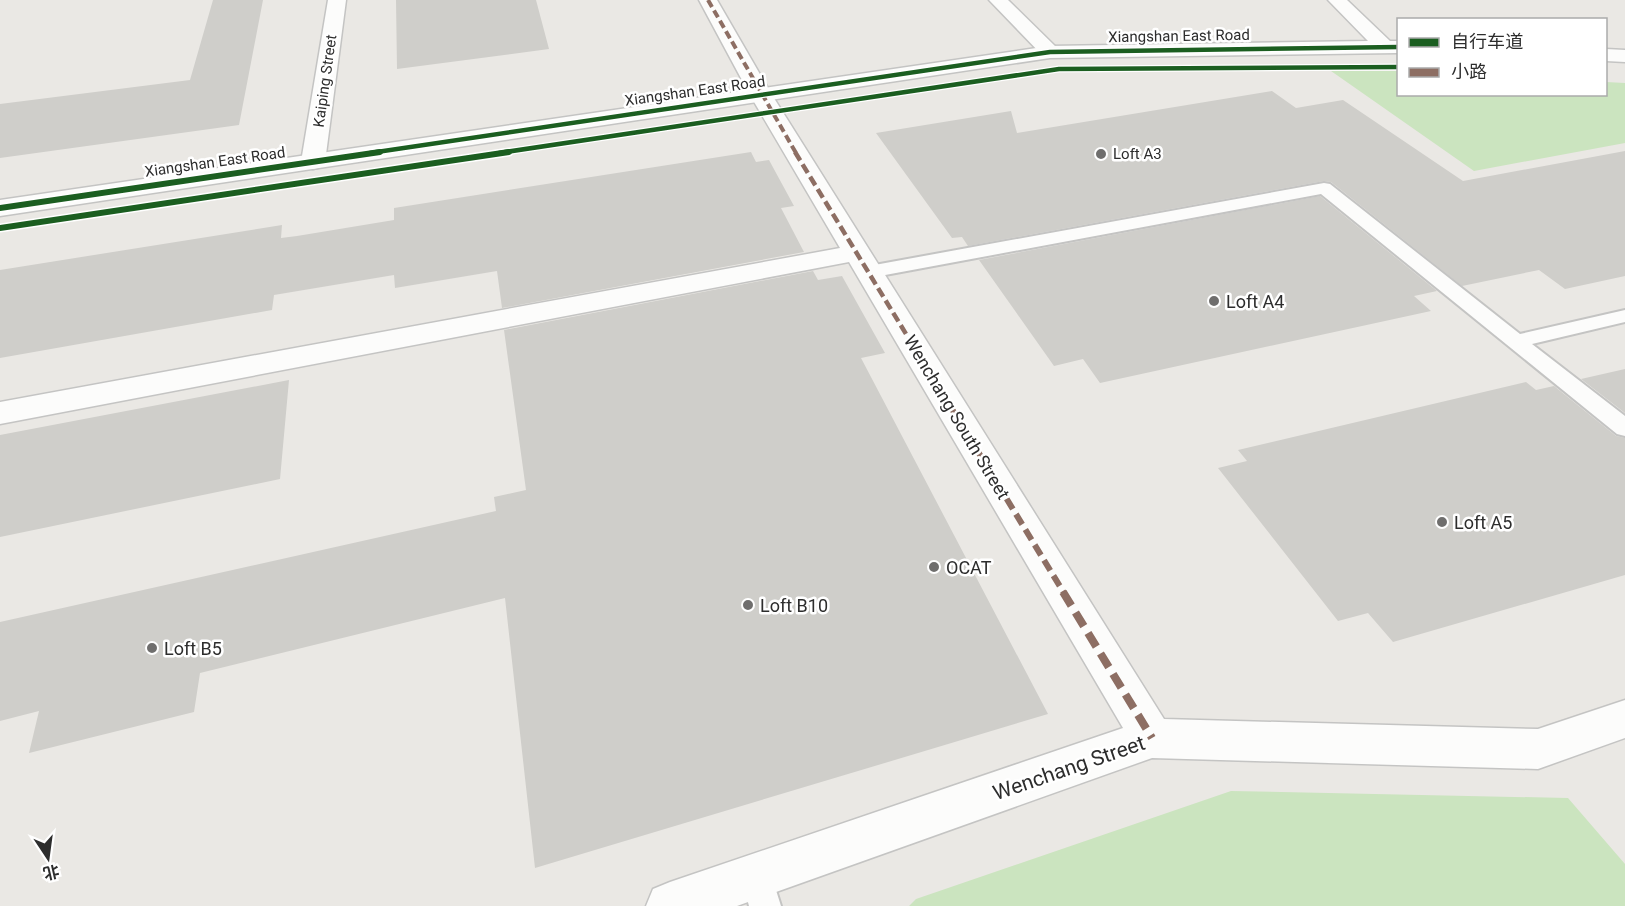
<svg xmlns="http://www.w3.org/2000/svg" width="1625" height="906" viewBox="0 0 1625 906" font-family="Roboto,'Noto Sans SC',sans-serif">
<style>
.green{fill:#cbe4bf}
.building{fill:#cfceca}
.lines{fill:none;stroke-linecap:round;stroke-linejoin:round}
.lane-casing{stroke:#c4c4c3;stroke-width:4}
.street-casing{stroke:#c4c4c3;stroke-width:3}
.secondary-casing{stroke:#c4c4c3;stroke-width:3}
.lane{fill:#fcfcfb;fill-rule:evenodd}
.street{fill:#fcfcfb;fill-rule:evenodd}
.secondary{fill:#fcfcfb;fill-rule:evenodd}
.quiet-far3{stroke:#8d6e63;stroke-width:4;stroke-dasharray:8 4;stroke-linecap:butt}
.quiet-far2{stroke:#8d6e63;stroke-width:4.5;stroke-dasharray:10 4.5;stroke-linecap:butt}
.quiet-far1{stroke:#8d6e63;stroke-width:6;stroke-dasharray:12 6;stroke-linecap:butt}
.quiet{stroke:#8d6e63;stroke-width:8;stroke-dasharray:16 8;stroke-linecap:butt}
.cycleway-far1-casing{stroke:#fff;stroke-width:7}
.cycleway-casing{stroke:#fff;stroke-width:9}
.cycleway-far1{stroke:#1b5e20;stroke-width:4.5}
.cycleway{stroke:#1b5e20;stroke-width:6}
.poi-dot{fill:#6f6e6d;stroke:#fff;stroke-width:2}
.labels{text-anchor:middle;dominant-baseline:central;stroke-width:5;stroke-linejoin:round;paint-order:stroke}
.far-street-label{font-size:15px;fill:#2d2d2d;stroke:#fff}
.far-poi-label{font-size:15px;fill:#2d2d2d;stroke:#fff;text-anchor:start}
.poi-label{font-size:18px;fill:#2d2d2d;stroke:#fff;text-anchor:start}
.street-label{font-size:18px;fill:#2d2d2d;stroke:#fff}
.near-street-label{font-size:21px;fill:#2d2d2d;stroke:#fff}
</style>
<rect width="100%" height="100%" fill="#eae8e4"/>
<path class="green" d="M 1331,71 L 1398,71 L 1398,94 L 1606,94 L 1606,82 L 1625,83 L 1625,143 L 1474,171 Z
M 1231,791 L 1568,798 L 1625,864 L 1625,906 L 909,906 L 916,899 Z"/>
<path class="building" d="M 213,0 L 263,0 L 239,125 L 0,158 L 0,104 L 190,80 Z
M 396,0 L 536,0 L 549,49 L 397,69 Z
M 1272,91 L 1296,108 L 1343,100 L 1463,181 L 1625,151 L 1625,276 L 1565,289 L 1539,270 L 1462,286 L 1331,182 L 1324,181 L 968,246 L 962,237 L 952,238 L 876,133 L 1011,111 L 1017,133 Z
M 751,152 L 756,162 L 769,160 L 794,206 L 781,208 L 804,252 L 502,308 L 497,271 L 395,288 L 394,275 L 274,295 L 272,310 L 0,358 L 0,270 L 282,225 L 281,238 L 297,236 L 394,220 L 394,208 Z
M 1320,196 L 1437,291 L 1414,296 L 1431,311 L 1100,383 L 1083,359 L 1054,366 L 979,260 Z
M 813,271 L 818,280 L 842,276 L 885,353 L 861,358 L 1048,714 L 535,868 L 505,598 L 200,673 L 194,712 L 29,753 L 39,711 L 0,721 L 0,622 L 496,511 L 494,497 L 526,490 L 504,330 Z
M 1625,369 L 1625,413 L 1581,379 Z
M 289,380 L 280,479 L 0,537 L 0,435 Z
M 1526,382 L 1536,390 L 1554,386 L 1616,436 L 1625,438 L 1625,575 L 1393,642 L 1368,613 L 1338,621 L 1218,468 L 1247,461 L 1238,450 Z"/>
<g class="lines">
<defs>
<path id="lane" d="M 1324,183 L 1330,184 L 1520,334 L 1625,310 L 1625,322 L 1532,344 L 1625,416 L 1625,436 L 1617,434 L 1321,194 L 869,278 L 862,276 L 860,272 L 862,268 L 869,266 Z
M 757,860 L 768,865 L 781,906 L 749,906 L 741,876 L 746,865 Z"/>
<path id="street" d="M 328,0 L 346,0 L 325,162 L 321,167 L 313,169 L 305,167 L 301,162 Z
M 699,0 L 717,0 L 772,95 L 1164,719 L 1538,729 L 1625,700 L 1625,738 L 1538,769 L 1152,758 L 737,906 L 646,906 L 653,889 L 670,882 L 1123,728 L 849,262 L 0,424 L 0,402 L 840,248 L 750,95 Z
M 989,0 L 1008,0 L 1057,48 L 1060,52 L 1057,56 L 1043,56 Z"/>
<path id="secondary" d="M 1328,0 L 1347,0 L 1390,41 L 1398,41 L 1398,53 L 1050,58 L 0,216 L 0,200 L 1050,46 L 1368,41 Z
M 1606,49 L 1625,50 L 1625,62 L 1606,61 Z"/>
</defs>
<use href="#lane" class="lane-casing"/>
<use href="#street" class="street-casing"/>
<use href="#secondary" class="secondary-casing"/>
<use href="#lane" class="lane"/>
<use href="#street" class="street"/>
<use href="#secondary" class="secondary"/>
<path class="quiet-far3" d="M 708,0 L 796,153"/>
<path class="quiet-far2" d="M 795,152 L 914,347"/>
<path class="quiet-far1" d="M 913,345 L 1064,593"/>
<path class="quiet" d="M 1063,592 L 1152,738"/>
<defs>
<path id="cycleway-far1" d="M 370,153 L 1050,52 L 1398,47
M 499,153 L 1059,69 L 1398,67"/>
<path id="cycleway" d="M 0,208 L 380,152
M 0,228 L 509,152"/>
</defs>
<use href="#cycleway-far1" class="cycleway-far1-casing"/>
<use href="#cycleway" class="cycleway-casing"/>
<use href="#cycleway-far1" class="cycleway-far1"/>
<use href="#cycleway" class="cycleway"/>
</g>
<g class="poi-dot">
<circle cx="1101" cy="154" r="6"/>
<circle cx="1214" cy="301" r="6"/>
<circle cx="1442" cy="522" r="6"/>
<circle cx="934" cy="567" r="6"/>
<circle cx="748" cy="605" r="6"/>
<circle cx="152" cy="648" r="6"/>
</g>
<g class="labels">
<g class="far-street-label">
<text transform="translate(1179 36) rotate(-1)">Xiangshan East Road</text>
<text transform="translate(325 81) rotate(-82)">Kaiping Street</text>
<text transform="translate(695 91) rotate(-8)">Xiangshan East Road</text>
<text transform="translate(215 162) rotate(-8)">Xiangshan East Road</text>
</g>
<g class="far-poi-label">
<text x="1113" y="154">Loft A3</text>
</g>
<g class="poi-label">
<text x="1226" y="301">Loft A4</text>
<text x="1454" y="522">Loft A5</text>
<text x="946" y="567">OCAT</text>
<text x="760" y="605">Loft B10</text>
<text x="164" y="648">Loft B5</text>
</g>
<g class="street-label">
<text transform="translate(957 417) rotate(59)">Wenchang South Street</text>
</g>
<g class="near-street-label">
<text transform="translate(1069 768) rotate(-19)">Wenchang Street</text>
</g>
</g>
<rect x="1397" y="18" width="210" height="78" fill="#ffffff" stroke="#ababab" stroke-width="1.5"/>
<rect x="1409" y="38" width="30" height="9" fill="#1b5e20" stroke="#ababab" stroke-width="1.5"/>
<text x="1451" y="48" font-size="18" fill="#2d2d2d">自行车道</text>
<rect x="1409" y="68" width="30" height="9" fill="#8d6e63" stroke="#ababab" stroke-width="1.5"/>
<text x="1451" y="78" font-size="18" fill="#2d2d2d">小路</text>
<g transform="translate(48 858) rotate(167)" stroke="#ffffff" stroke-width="4.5" paint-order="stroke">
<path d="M0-4.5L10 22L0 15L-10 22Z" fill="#2d2d2d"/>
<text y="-9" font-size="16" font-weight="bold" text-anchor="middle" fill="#2d2d2d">北</text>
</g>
</svg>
